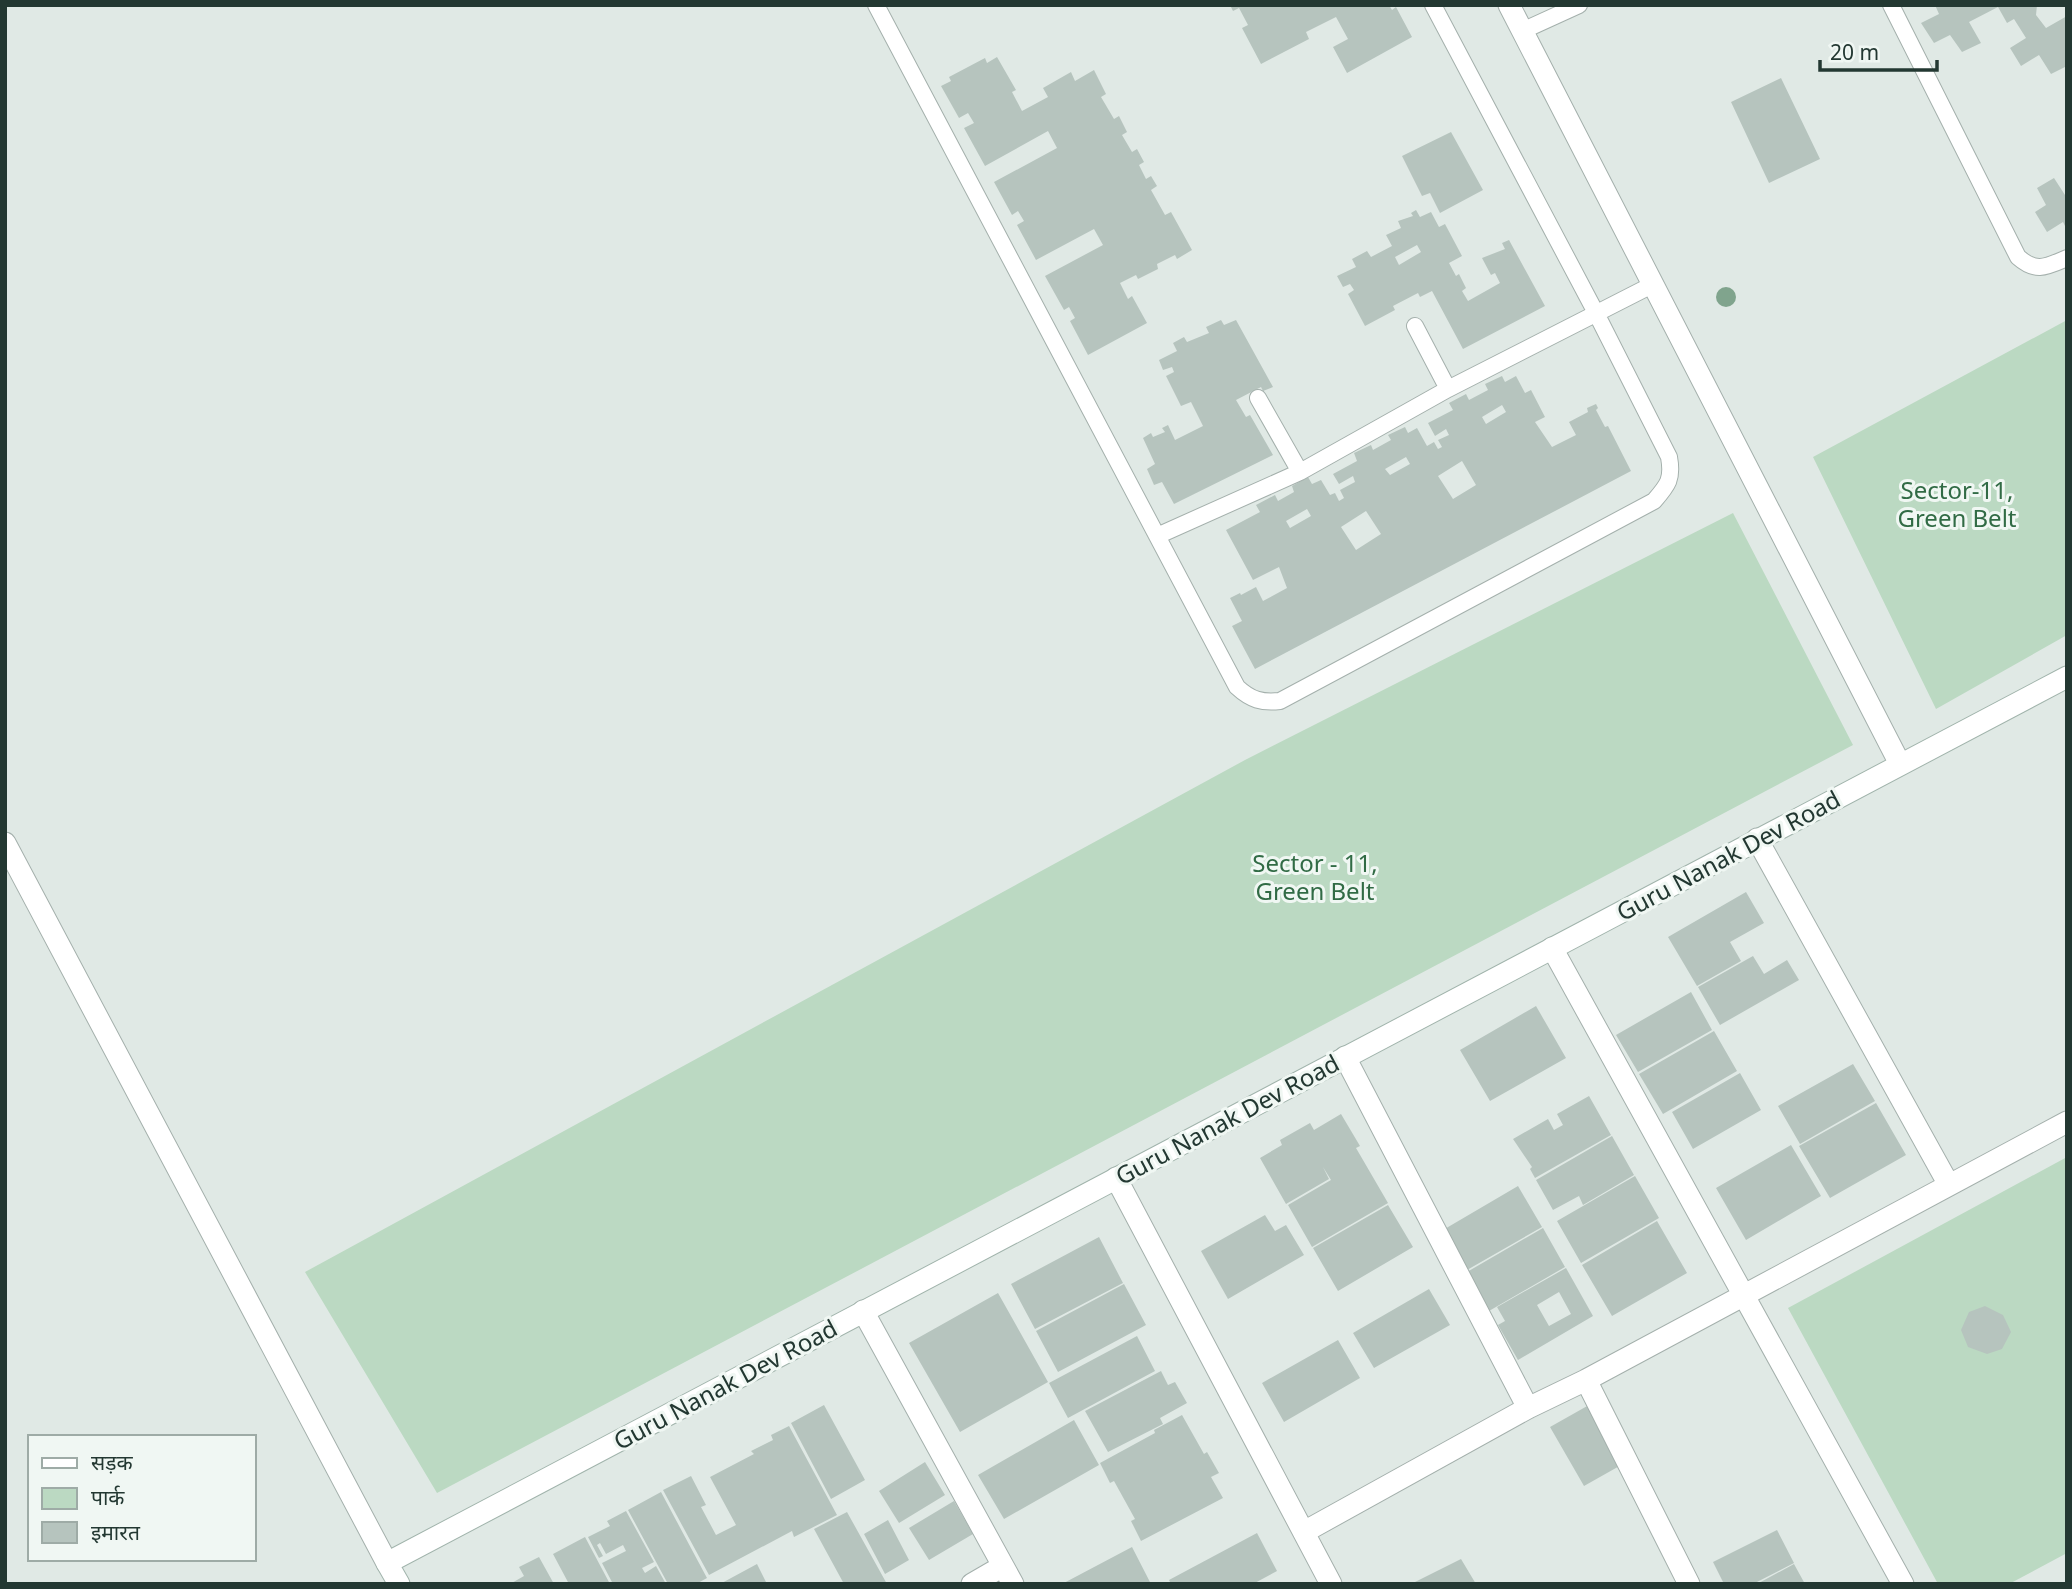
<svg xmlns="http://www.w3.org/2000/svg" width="2072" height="1589" viewBox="0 0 2072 1589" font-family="'Noto Sans','Noto Sans Devanagari',sans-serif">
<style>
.green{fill:#bbd9c2}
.building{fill:#b6c4be;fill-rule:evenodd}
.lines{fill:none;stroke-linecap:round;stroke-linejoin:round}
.lane-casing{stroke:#a4b0ac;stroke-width:18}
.street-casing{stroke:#a4b0ac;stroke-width:23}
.secondary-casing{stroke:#a1b4ac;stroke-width:23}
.lane{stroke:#fff;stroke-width:16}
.street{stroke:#fff;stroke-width:21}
.secondary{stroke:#fff;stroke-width:21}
.tree{fill:#80a48d}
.labels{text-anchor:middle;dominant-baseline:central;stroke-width:6;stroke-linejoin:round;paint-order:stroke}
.park-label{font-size:24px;fill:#316b45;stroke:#f0f7f3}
.street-label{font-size:24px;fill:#233832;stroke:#f0f7f3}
</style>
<rect width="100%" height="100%" fill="#e0e9e5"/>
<path class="green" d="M 2067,320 L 2067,635 L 1936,709 L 1813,457 Z
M 1733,513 L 1853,745 L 437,1493 L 305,1272 L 1245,760 Z
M 2067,1157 L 2067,1553 L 2009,1584 L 1938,1584 L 1788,1308 Z"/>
<path class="building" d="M 1230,5 L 1389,5 L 1392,10 L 1396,7 L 1412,37 L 1347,73 L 1333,47 L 1348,39 L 1336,17 L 1306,32 L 1309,39 L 1261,64 L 1242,28 L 1248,25 L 1239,8 L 1233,11 Z
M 1935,5 L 2037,5 L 2036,15 L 2046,28 L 2067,16 L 2067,66 L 2051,74 L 2039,55 L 2021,66 L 2010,48 L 2026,38 L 2014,19 L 2007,23 L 1998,7 L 1969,22 L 1981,43 L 1962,52 L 1950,35 L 1934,43 L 1921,23 L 1939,14 Z
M 997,57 L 1016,90 L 1012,92 L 1022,111 L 1048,97 L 1043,88 L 1071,72 L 1075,81 L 1094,70 L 1106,94 L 1101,97 L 1114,119 L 1119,116 L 1127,132 L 1122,135 L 1132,152 L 1137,149 L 1144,162 L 1139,165 L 1146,179 L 1151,176 L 1157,186 L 1151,190 L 1165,215 L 1171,212 L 1192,250 L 1177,259 L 1175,255 L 1157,264 L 1158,269 L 1138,279 L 1136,275 L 1120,283 L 1128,299 L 1132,296 L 1147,323 L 1088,355 L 1070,321 L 1075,318 L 1069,307 L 1064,310 L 1045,276 L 1103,245 L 1094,229 L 1036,260 L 1017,225 L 1024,221 L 1018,211 L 1012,215 L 994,182 L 1057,148 L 1048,131 L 985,166 L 964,128 L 974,123 L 968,113 L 959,118 L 941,86 L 951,81 L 949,77 L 985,58 L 987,63 Z
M 1781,78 L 1820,159 L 1769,183 L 1731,102 Z
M 1451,132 L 1483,190 L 1440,213 L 1430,193 L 1422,196 L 1402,156 Z
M 2054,178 L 2065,195 L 2067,194 L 2067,230 L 2063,222 L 2047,232 L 2035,212 L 2046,205 L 2037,188 Z
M 1416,210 L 1420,217 L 1431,212 L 1439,227 L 1445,224 L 1462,256 L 1449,263 L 1456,276 L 1459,274 L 1466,288 L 1462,291 L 1468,301 L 1500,283 L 1495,273 L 1491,275 L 1482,258 L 1505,249 L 1502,243 L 1509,240 L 1545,306 L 1463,349 L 1432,291 L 1420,297 L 1418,293 L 1393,306 L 1395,310 L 1365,326 L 1348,294 L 1354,290 L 1350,284 L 1343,287 L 1337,276 L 1356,267 L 1352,259 L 1367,251 L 1371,257 L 1392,246 L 1386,235 L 1401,228 L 1398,221 L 1413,216 L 1411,213 ZM 1417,245 L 1421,252 L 1399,265 L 1395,257 Z
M 1221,320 L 1224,325 L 1236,320 L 1273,387 L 1263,391 L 1261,387 L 1236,400 L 1246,417 L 1250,415 L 1273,455 L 1174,504 L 1162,482 L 1154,485 L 1147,469 L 1155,464 L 1143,438 L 1151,433 L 1153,437 L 1165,432 L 1162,428 L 1168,425 L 1175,440 L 1203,426 L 1191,402 L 1181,406 L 1166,376 L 1174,372 L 1172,367 L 1163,370 L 1159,360 L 1177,351 L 1173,343 L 1184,337 L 1187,342 L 1209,333 L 1206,327 Z
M 1502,376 L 1505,382 L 1516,376 L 1525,393 L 1531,390 L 1545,417 L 1535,422 L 1552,447 L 1576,435 L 1569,422 L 1588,412 L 1587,408 L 1596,404 L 1598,408 L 1596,410 L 1605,427 L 1608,426 L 1631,471 L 1255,669 L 1232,626 L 1242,621 L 1230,598 L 1240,593 L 1241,595 L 1256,587 L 1263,601 L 1287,588 L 1279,567 L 1253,580 L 1226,530 L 1260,512 L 1256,505 L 1275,495 L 1278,501 L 1294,492 L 1292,486 L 1308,477 L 1312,484 L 1321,480 L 1330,495 L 1335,493 L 1339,501 L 1344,498 L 1340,490 L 1355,482 L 1353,476 L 1339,484 L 1333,474 L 1357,461 L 1354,453 L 1371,445 L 1373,450 L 1391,440 L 1388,435 L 1405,427 L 1408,433 L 1417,428 L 1427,446 L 1434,442 L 1438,449 L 1442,447 L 1438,440 L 1449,435 L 1446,429 L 1435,436 L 1428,423 L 1453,410 L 1449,403 L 1466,394 L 1469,400 L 1488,390 L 1485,384 ZM 1502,405 L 1506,412 L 1486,424 L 1482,417 ZM 1406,457 L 1410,464 L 1390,475 L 1385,469 ZM 1462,461 L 1476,485 L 1453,499 L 1438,476 ZM 1307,509 L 1311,516 L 1290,528 L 1286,521 ZM 1366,511 L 1381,534 L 1356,550 L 1341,527 Z
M 1746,892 L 1764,923 L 1730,942 L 1741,961 L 1697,986 L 1668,937 Z
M 1753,956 L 1764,974 L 1787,960 L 1799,980 L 1720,1025 L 1698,987 Z
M 1691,992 L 1712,1030 L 1638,1072 L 1616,1035 Z
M 1536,1006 L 1566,1058 L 1490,1101 L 1460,1050 Z
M 1714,1031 L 1737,1071 L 1663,1114 L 1639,1074 Z
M 1853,1064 L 1875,1101 L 1800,1144 L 1778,1106 Z
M 1740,1073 L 1761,1110 L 1693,1149 L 1672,1112 Z
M 1589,1096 L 1611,1135 L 1535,1178 L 1530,1169 L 1532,1167 L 1513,1139 L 1548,1119 L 1554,1130 L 1563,1125 L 1557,1114 Z
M 1876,1103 L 1906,1155 L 1830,1198 L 1799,1146 Z
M 1341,1114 L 1360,1146 L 1356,1148 L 1388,1203 L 1312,1247 L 1288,1205 L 1331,1180 L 1323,1167 L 1329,1179 L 1286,1204 L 1260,1158 L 1282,1145 L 1280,1140 L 1310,1123 L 1314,1130 Z
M 1612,1136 L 1634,1175 L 1583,1205 L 1579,1196 L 1553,1210 L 1536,1180 Z
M 1791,1145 L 1821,1196 L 1746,1240 L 1716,1188 Z
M 1635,1176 L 1659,1218 L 1581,1263 L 1557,1221 Z
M 1518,1186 L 1542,1227 L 1467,1270 L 1443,1230 Z
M 1388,1205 L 1413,1247 L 1338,1291 L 1313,1248 Z
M 1265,1215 L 1275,1231 L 1286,1225 L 1304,1255 L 1228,1299 L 1201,1251 Z
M 1657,1221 L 1687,1273 L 1612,1316 L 1582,1265 Z
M 1543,1228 L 1565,1267 L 1489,1311 L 1467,1272 Z
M 1099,1237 L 1123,1283 L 1035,1329 L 1011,1284 Z
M 1566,1268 L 1593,1316 L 1518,1360 L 1498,1325 L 1505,1321 L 1497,1307 ZM 1559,1292 L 1571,1314 L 1549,1326 L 1537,1305 Z
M 1124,1284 L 1146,1325 L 1058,1372 L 1036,1331 Z
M 1429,1289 L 1450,1325 L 1374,1368 L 1353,1333 Z
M 998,1293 L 1048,1382 L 960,1432 L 909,1343 Z
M 1985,1306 L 2003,1315 L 2011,1332 L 2002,1349 L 1987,1354 L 1968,1347 L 1961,1330 L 1969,1312 Z
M 1137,1336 L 1155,1371 L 1068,1418 L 1049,1383 Z
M 1338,1340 L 1360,1378 L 1284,1422 L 1262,1383 Z
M 1161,1371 L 1168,1385 L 1175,1382 L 1187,1403 L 1160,1418 L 1163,1424 L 1108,1452 L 1085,1411 Z
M 824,1405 L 865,1480 L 831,1499 L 791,1423 Z
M 1589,1405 L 1623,1464 L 1584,1486 L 1550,1427 Z
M 1182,1415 L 1204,1454 L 1207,1452 L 1219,1473 L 1211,1477 L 1223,1498 L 1141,1541 L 1131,1521 L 1135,1519 L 1114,1481 L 1110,1483 L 1100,1463 L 1155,1433 L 1154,1430 Z
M 1074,1420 L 1099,1465 L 1004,1519 L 978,1475 Z
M 789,1426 L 837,1515 L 794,1537 L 792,1531 L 709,1575 L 663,1490 L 691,1476 L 706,1505 L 701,1507 L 716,1535 L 736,1525 L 710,1477 L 754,1454 L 751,1451 L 773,1440 L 771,1435 Z
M 925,1462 L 945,1495 L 899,1523 L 879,1491 Z
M 661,1492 L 707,1578 L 696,1584 L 668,1584 L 628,1510 Z
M 954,1501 L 973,1534 L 929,1560 L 909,1528 Z
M 626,1511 L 654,1562 L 642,1568 L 645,1573 L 656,1566 L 666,1584 L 613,1584 L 602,1563 L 626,1551 L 623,1545 L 606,1554 L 600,1543 L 597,1545 L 603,1556 L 599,1558 L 588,1537 L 610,1526 L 607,1521 Z
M 847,1512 L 887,1584 L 844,1584 L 814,1529 Z
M 888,1520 L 909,1560 L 885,1574 L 864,1534 Z
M 1777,1530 L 1794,1563 L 1753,1584 L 1724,1584 L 1713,1562 Z
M 1257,1533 L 1277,1571 L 1253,1584 L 1171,1584 L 1169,1580 Z
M 585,1537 L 610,1584 L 569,1584 L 553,1554 Z
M 1132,1547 L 1151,1584 L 1062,1584 Z
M 539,1557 L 554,1584 L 510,1584 L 524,1576 L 519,1567 Z
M 1461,1559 L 1476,1584 L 1411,1584 Z
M 757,1564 L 767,1584 L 720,1584 Z
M 1794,1564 L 1805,1584 L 1757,1584 Z"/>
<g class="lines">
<defs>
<path id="lane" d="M 876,5 L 1237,687 C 1251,700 1262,703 1280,701 L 1654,501 C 1668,485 1673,479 1669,457 L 1596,313 L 1433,5
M 1891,5 L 2018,257 C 2036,273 2046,267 2067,258
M 1522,31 L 1579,5
M 1415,326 L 1448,389 L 1652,285
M 1300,472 L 1448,389
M 1157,536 L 1300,472 L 1258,398"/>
<path id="street" d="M 1509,5 L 1900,764
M 1757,839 L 1949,1185
M 5,843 L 387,1563
M 1552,948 L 1903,1584
M 1345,1057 L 1528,1408
M 1116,1178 L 1331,1584
M 863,1311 L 1013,1584
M 1586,1380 L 1689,1584
M 1304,1532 L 1528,1408 L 1586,1380 L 2067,1122
M 972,1584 L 1003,1566"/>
<path id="secondary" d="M 399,1584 L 387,1563 L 2067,677"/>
</defs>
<use href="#lane" class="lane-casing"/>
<use href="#street" class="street-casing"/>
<use href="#secondary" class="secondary-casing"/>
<use href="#lane" class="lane"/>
<use href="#street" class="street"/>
<use href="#secondary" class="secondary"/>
</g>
<circle class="tree" cx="1726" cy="297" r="10"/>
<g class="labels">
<g class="park-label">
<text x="1957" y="489">Sector-11,<tspan x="1957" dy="28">Green Belt</tspan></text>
<text x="1315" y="862">Sector - 11,<tspan x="1315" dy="28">Green Belt</tspan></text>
</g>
<g class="street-label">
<text transform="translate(1728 855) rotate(-28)">Guru Nanak Dev Road</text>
<text transform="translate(1227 1119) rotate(-28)">Guru Nanak Dev Road</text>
<text transform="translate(725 1384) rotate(-28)">Guru Nanak Dev Road</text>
</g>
</g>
<rect width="2072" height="1589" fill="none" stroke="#233832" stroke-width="14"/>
<rect x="28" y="1435" width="228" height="126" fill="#f0f7f3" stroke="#9eaba6" stroke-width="2"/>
<rect x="42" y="1458" width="35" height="10" fill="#ffffff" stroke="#9eaba6" stroke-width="2"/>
<text x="91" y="1470" font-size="21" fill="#233832">सड़क</text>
<rect x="42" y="1488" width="35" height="21" fill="#bbd9c2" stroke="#9eaba6" stroke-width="2"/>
<text x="91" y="1505" font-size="21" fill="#233832">पार्क</text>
<rect x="42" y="1522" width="35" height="21" fill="#b6c4be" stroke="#9eaba6" stroke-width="2"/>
<text x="91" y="1540" font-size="21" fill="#233832">इमारत</text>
<path d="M1820 60v10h117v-10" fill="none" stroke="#233832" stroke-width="3.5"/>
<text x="1830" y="60" font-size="21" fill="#233832" stroke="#f0f7f3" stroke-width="5" paint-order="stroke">20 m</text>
</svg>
